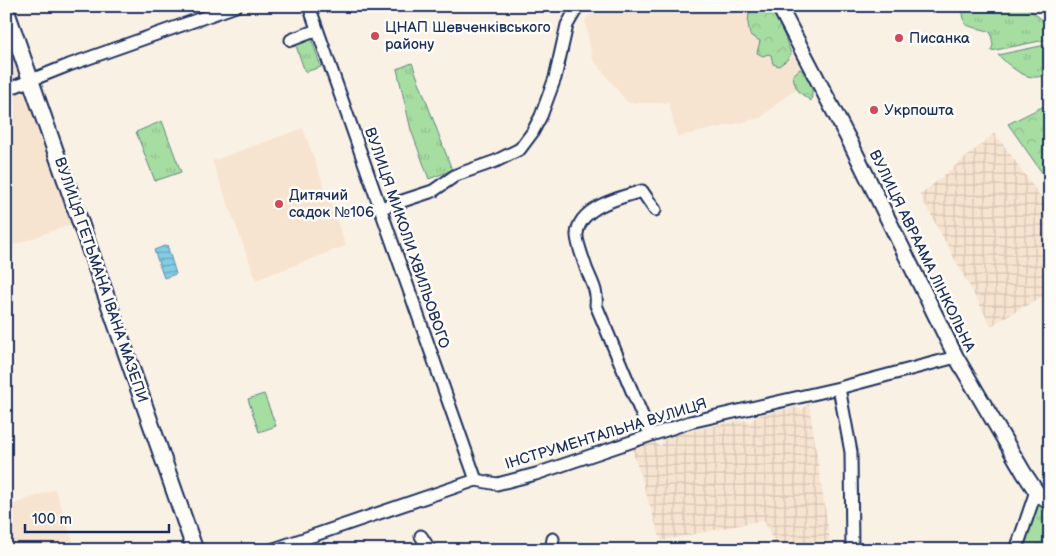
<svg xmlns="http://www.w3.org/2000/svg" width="1056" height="556" viewBox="0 0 1056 556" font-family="'Balsamiq Sans',sans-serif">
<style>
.built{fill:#f7e4d0}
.industrial{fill:url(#industrial-grid)}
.forest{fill:url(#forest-crowns);stroke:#608680}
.park{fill:url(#park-tufts);stroke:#608680}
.garden{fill:#a6dda1;stroke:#608680}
.water{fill:url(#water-rules);stroke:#598dae}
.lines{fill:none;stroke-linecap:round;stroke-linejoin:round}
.minor-casing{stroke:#1b2f5e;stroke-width:15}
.tertiary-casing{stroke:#1b2f5e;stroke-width:18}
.secondary-casing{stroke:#1b2f5e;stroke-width:19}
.minor{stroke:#fdfcf7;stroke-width:11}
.tertiary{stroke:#fdfcf7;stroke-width:14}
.secondary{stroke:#fdfcf7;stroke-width:15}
.poi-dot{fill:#d1495b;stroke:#fdfcf7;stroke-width:2}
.labels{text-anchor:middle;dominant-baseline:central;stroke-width:5;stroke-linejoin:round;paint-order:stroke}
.poi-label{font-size:15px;fill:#1b2f5e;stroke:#fdfcf7;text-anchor:start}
.street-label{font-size:15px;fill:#1b2f5e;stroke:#fdfcf7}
</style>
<defs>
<pattern id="industrial-grid" width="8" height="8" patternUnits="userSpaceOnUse" patternTransform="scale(1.25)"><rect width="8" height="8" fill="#f7e4d0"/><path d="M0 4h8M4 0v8" fill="none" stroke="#d3c4b5"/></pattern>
<pattern id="forest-crowns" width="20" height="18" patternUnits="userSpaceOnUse" patternTransform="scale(1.25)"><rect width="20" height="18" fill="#a6dda1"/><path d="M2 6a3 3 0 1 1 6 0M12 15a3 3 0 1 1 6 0" fill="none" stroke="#8ebe8d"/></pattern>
<pattern id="park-tufts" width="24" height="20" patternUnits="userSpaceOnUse" patternTransform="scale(1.25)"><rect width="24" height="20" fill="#a6dda1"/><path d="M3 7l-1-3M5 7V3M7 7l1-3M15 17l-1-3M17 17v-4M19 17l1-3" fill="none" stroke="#8ebe8d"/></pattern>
<pattern id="water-rules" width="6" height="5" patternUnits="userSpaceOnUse" patternTransform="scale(1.25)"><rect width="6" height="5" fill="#83cce3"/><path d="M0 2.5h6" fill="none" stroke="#6aa6bb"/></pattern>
</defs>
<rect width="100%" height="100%" fill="#faf1e5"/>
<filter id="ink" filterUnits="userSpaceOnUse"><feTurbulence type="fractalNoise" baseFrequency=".02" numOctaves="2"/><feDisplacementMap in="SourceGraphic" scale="10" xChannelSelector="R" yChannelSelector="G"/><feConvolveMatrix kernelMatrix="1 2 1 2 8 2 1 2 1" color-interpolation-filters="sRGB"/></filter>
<g filter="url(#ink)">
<path class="built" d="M 600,6 L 766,6 L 808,82 L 781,100 L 761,118 L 677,137 L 669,103 L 628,103 L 592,58 L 585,20 Z
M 6,24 L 23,74 L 18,82 L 6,86 Z
M 25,92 L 74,223 L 6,248 L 6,97 Z
M 303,128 L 346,246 L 256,280 L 212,161 Z
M 55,489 L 76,550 L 6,550 L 6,507 Z"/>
<path class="industrial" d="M 995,133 L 1050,210 L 1050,292 L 991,326 L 920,195 Z
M 809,403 L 830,541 L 774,544 L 764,520 L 661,541 L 631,446 L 649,439 L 660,446 L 667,436 L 742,420 L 750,422 L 757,416 L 795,407 L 802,410 Z"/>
<path class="forest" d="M 766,6 C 779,15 785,39 791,53 L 788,59 L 779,66 L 773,64 L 771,55 L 768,54 L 763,56 L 757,53 L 760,41 L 750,35 L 748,23 L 749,13 L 756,7 Z
M 800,69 C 811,75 814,90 811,101 C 800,93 795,91 793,75 Z
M 1050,103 L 1050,184 L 1008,124 Z"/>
<path class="park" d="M 965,6 L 1025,6 L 1050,26 L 1050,39 L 991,51 L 993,45 L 991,33 C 984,28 973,29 965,24 L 963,14 Z
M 311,38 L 321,67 L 305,72 L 295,43 Z
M 1050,44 L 1050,71 C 1031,87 1012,68 998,55 Z
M 412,63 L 452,170 L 429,179 L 411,130 L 397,69 Z
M 162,121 L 181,172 L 155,181 L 136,132 Z
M 1038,505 L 1050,516 L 1050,550 L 1022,550 Z"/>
<path class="garden" d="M 264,394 L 276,426 L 259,432 L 248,399 Z"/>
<path class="water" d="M 167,245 L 176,274 L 164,278 L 154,250 Z"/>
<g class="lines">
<defs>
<path id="minor" d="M 309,6 L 476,480
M 291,40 L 317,30
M 6,90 L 69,65 L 236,6
M 381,208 L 433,191 L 456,175 L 496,161 L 520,149 L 532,133 L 541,116 L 555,78 L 567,25 L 578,6
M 839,388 L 851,452 L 852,550
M 650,434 L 596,305 C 598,291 591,281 586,268 C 584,261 576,241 577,234 C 579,207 621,197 642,191 L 655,210
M 421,536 L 430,550
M 271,550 L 476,480 L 497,484 L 536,474 L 690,422 L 839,388 L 956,357
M 551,550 L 553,539
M 1016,550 L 1036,491"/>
<path id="tertiary" d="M 779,6 L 850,142 L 956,357 L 1024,473 L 1036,491 L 1050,503"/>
<path id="secondary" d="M 6,10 L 195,550"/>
</defs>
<use href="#minor" class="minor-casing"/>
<use href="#tertiary" class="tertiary-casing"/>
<use href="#secondary" class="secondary-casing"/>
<use href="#minor" class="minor"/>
<use href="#tertiary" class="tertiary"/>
<use href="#secondary" class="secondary"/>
</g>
</g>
<g class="poi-dot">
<circle cx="375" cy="36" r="5"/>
<circle cx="899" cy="38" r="5"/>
<circle cx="874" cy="110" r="5"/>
<circle cx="279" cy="204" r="5"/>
</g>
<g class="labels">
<g class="poi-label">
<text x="385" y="27">ЦНАП Шевченківського<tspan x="385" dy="17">району</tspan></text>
<text x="909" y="38">Писанка</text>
<text x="884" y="110">Укрпошта</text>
<text x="289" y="195">Дитячий<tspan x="289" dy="17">садок №106</tspan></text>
</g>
<g class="street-label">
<text transform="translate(407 238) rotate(71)">ВУЛИЦЯ МИКОЛИ ХВИЛЬОВОГО</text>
<text transform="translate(922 251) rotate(64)">ВУЛИЦЯ АВРААМА ЛІНКОЛЬНА</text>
<text transform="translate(101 280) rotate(71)">ВУЛИЦЯ ГЕТЬМАНА ІВАНА МАЗЕПИ</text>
<text transform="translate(606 434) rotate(-17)">ІНСТРУМЕНТАЛЬНА ВУЛИЦЯ</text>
</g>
</g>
<rect width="1056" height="556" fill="none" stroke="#fdfcf7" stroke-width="25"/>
<rect x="12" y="12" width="1031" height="531" fill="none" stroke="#1b2f5e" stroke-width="2" filter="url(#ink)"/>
<path d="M25 524v8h144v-8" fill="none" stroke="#1b2f5e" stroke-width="2.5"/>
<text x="32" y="524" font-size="15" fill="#1b2f5e" stroke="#fdfcf7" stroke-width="4" paint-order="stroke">100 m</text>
</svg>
